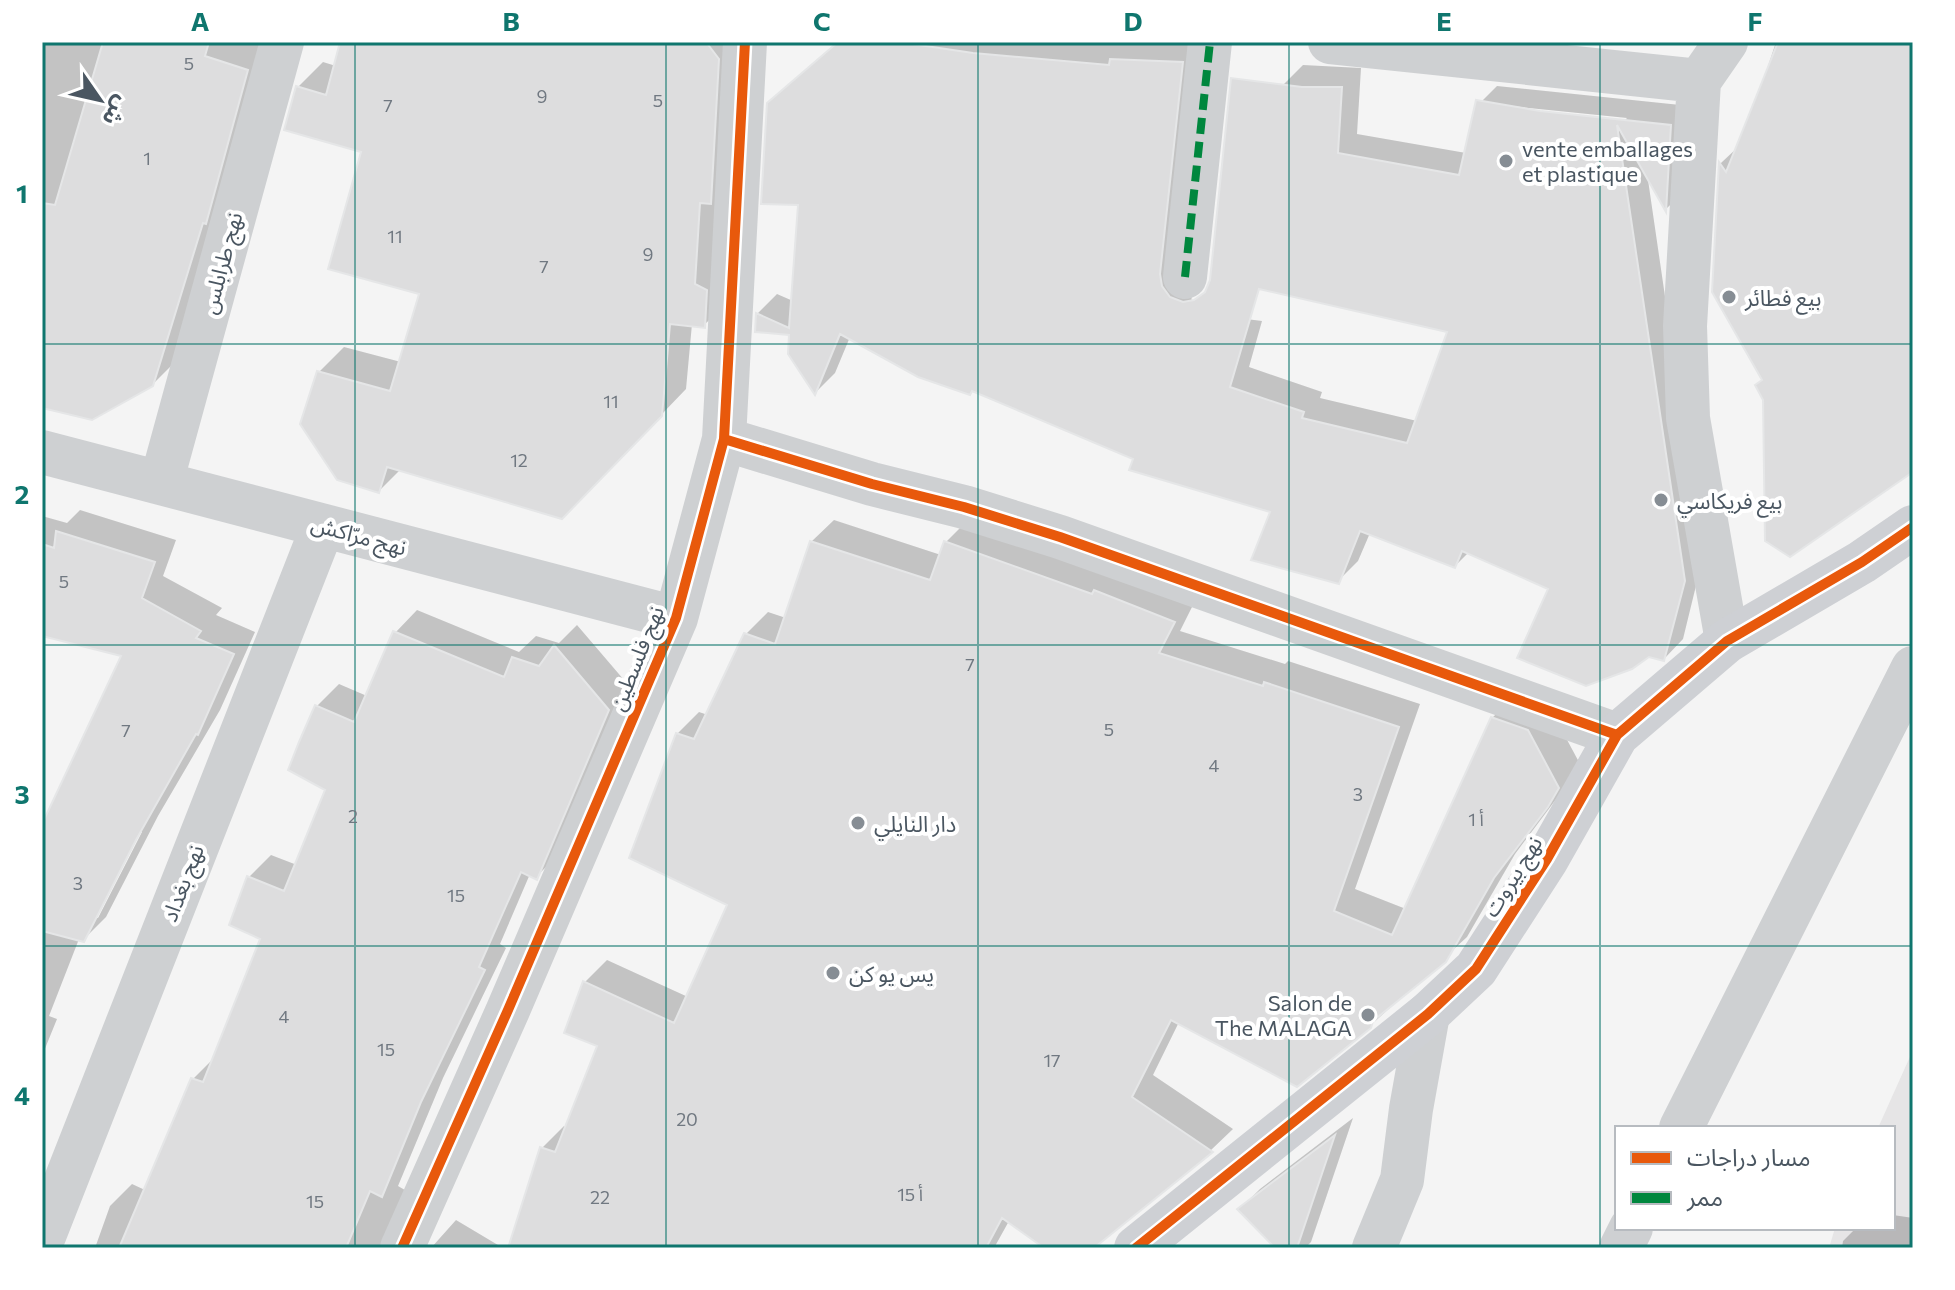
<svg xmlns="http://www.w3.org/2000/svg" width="1955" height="1290" viewBox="0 0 1955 1290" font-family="Commissioner,'Noto Sans Arabic',sans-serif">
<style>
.education{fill:#e6e5e6}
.shadow{fill:#0003;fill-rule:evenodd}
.building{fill:#ddddde;stroke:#e5e6e7;stroke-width:2;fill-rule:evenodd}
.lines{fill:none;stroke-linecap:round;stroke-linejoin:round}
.street{stroke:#ced0d2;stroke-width:44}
.secondary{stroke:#ced0d4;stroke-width:44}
.quiet{stroke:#00873e;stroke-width:8;stroke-dasharray:16 8;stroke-linecap:butt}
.cycleway-casing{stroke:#fff;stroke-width:15}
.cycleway{stroke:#e8590c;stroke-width:10}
.grid{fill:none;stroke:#0f766e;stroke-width:2;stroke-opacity:0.55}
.poi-dot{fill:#868d94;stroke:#fff;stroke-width:3}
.labels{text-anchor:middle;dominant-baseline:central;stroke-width:8;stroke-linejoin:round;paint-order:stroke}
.number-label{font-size:18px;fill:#707881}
.poi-label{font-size:22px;fill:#4a5661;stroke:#fff;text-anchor:start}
.street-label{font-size:22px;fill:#4a5661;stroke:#fff}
.neatline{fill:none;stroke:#0f766e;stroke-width:3}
.grid-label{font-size:26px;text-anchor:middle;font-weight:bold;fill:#0f766e}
</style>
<rect width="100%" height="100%" fill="#f4f4f4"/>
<path class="education" d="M 1913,1050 L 1913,1248 L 1829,1248 L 1835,1228 L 1893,1228 L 1893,1128 L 1878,1128 Z"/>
<path class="shadow" d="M 42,42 L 255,42 L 270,47 L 176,361 L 152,385 L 42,406 Z
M 342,42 L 743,42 L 729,301 L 704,325 L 692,324 L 686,389 L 587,492 L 401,469 L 379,491 L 319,372 L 344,347 L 401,362 L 422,293 L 363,150 L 298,87 L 323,62 L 336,66 Z
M 838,42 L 1090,42 L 1127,45 L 1130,42 L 1202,43 L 1191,312 L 1262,321 L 1249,367 L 1322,392 L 1320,398 L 1417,421 L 1450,330 L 1283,85 L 1303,65 L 1361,68 L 1357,134 L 1466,153 L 1477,106 L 1497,86 L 1690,106 L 1686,190 L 1667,208 L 1647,173 L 1703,557 L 1683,639 L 1664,659 L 1551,588 L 1469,552 L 1455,566 L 1370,533 L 1358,561 L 1338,581 L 1273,510 L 1135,458 L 850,337 L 835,373 L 816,392 L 791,334 L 757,330 L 758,313 L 777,294 L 793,301 L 800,203 L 769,104 ZM 1481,103 L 1627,118 L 1623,122 Z
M 1776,42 L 1913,42 L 1913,470 L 1764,379 L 1714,291 L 1721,163 L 1738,147 L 1875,94 L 1767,69 Z
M 80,510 L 176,540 L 163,576 L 222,608 L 216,615 L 255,632 L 220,710 L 158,816 L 106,917 L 83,940 L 79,939 L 49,1016 L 57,1019 L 42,1056 L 42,832 L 123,654 L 42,634 L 42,516 L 67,523 ZM 138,830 L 142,832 L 98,918 L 94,918 Z
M 834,520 L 941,555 L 946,542 L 968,520 L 1196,599 L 1180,631 L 1285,664 L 1288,661 L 1420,704 L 1355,889 L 1406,909 L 1492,718 L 1515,696 L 1550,708 L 1580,764 L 1569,782 L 1515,854 L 1467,937 L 1370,1026 L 1179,1022 L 1153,1075 L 1233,1129 L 1211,1150 L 1090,1248 L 1048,1248 L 1009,1221 L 994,1248 L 510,1248 L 542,1148 L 564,1126 L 567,1127 L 599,1045 L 585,982 L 607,960 L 688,997 L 730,904 L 677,734 L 699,712 L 708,715 L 746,634 L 768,612 L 786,618 L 811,542 Z
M 417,610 L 519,652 L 536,636 L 559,643 L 577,625 L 630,687 L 558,855 L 536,877 L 530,874 L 500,944 L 506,948 L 443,1078 L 398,1186 L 410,1193 L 413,1248 L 95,1248 L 110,1206 L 132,1184 L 145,1190 L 193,1079 L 215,1057 L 263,938 L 249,877 L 271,855 L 297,865 L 328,789 L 317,706 L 339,684 L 367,696 L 395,633 Z
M 1353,1118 L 1311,1242 L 1305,1248 L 1277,1248 L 1240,1209 L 1260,1189 Z
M 1893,1215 L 1913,1218 L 1913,1248 L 1842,1248 L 1843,1241 L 1856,1228 L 1893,1228 Z
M 456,1220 L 503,1248 L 431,1248 Z"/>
<path class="building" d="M 103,42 L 209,42 L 205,56 L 248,70 L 206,224 L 203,223 L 153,386 L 92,420 L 42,408 L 42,203 L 55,205 Z
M 340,42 L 706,42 L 719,59 L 711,204 L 700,203 L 695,284 L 707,290 L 705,328 L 670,324 L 662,416 L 562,519 L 387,467 L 379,493 L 337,480 L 300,424 L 317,371 L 390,391 L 419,294 L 328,269 L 361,152 L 284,130 L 296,86 L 326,95 Z
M 838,42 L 899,42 L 973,53 L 1109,65 L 1110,59 L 1183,62 L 1160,274 L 1162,286 L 1170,297 L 1183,302 L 1194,300 L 1205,292 L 1210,280 L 1231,78 L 1302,87 L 1342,87 L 1338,153 L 1459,175 L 1476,100 L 1540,111 L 1671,125 L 1666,212 L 1617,125 L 1685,581 L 1664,661 L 1649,657 L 1632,669 L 1586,686 L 1517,658 L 1548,589 L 1462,551 L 1455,568 L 1360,531 L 1339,584 L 1251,560 L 1270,512 L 1129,470 L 1133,459 L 972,391 L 970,395 L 918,377 L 840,334 L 815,395 L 788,354 L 789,335 L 755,332 L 756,313 L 789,328 L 798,205 L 761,204 L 767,103 ZM 1259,289 L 1447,332 L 1407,443 L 1302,418 L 1304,412 L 1230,387 Z
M 1778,42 L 1913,42 L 1913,472 L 1790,557 L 1765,541 L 1763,400 L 1755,385 L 1762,380 L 1712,292 L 1719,162 L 1726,172 Z
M 56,531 L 155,562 L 142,598 L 201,631 L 196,638 L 234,654 L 198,735 L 196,734 L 136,840 L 84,942 L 42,931 L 42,824 L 121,656 L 42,636 L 42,544 L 54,548 Z
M 810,541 L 930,580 L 944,541 L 1092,594 L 1094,590 L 1175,622 L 1159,653 L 1263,686 L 1264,682 L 1399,727 L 1334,911 L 1392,935 L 1491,717 L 1528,730 L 1559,788 L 1548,807 L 1494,878 L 1446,962 L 1373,1021 L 1371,1028 L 1297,1087 L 1171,1020 L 1132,1097 L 1213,1152 L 1094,1248 L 1044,1248 L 1002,1218 L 986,1248 L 508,1248 L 540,1147 L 555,1152 L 597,1046 L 564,1033 L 583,981 L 674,1023 L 727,905 L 629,858 L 676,733 L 694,739 L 744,633 L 775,644 Z
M 393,631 L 504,677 L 512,657 L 539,666 L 554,645 L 609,710 L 537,880 L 521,872 L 479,967 L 485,970 L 421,1102 L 382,1197 L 370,1191 L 346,1248 L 119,1248 L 191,1078 L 203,1082 L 260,939 L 229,925 L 247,876 L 284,891 L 325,790 L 288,770 L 299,742 L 315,705 L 354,722 Z
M 1335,1135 L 1297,1248 L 1275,1248 L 1237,1209 Z"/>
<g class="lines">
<path class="street" d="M 1330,42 L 1699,81
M 1726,42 L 1699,81 L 1685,326 L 1688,418 L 1727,641
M 1185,277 L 1210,42
M 724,439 L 872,484 L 964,507 L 1060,537 L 1617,735
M 42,452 L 676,618
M 161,483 L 282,42
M 1681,1128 L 1913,668
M 42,1241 L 323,526
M 402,1248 L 508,1010 L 676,618 L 724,439 L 745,42
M 1374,1248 L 1402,1180 L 1411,1109 L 1428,1014
M 1621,1248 L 1631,1228"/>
<path class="secondary" d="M 1136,1248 L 1428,1014 L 1476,969 L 1547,859 L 1617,735 L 1727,641 L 1862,562 L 1913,527"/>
<path class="quiet" d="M 1185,277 L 1210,42"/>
<defs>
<path id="cycleway" d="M 724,439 L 872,484 L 964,507 L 1060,537 L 1617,735
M 402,1248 L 508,1010 L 676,618 L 724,439 L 745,42
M 1136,1248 L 1428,1014 L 1476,969 L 1547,859 L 1617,735 L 1727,641 L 1862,562 L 1913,527"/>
</defs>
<use href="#cycleway" class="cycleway-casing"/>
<use href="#cycleway" class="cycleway"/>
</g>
<path class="grid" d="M 355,42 L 355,1248M 666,42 L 666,1248M 978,42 L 978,1248M 1289,42 L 1289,1248M 1600,42 L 1600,1248M 42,344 L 1913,344M 42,645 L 1913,645M 42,946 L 1913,946"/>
<g class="poi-dot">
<circle cx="1506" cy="161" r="8"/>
<circle cx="1729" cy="297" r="8"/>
<circle cx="1661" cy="500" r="8"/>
<circle cx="858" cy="823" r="8"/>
<circle cx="833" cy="973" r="8"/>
<circle cx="1368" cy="1015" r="8"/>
</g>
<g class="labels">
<g class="number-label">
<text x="189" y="63">5</text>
<text x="542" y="96">9</text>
<text x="658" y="100">5</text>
<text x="388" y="105">7</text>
<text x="147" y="158">1</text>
<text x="395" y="236">11</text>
<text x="648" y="254">9</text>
<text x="544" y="266">7</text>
<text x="611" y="401">11</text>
<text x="519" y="460">12</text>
<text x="64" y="581">5</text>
<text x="970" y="664">7</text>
<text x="1109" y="729">5</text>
<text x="126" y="730">7</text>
<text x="1214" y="765">4</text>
<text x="1358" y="794">3</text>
<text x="353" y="816">2</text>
<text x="1476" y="819">1 أ</text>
<text x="78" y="883">3</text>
<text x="456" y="895">15</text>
<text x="284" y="1016">4</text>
<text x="386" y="1049">15</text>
<text x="1052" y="1060">17</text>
<text x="687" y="1119">20</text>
<text x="910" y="1194">15 أ</text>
<text x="600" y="1197">22</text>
<text x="315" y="1201">15</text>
</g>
<g class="poi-label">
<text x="1522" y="148">vente emballages<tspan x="1522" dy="25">et plastique</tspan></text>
<text x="1745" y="297">بيع فطائر</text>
<text x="1677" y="500">بيع فريكاسي</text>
<text x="874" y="823">دار النايلي</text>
<text x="849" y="973">يس يو كن</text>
<text x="1352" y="1002" text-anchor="end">Salon de<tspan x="1352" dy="25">The MALAGA</tspan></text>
</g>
<g class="street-label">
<text transform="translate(221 263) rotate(-75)">نهج طرابلس</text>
<text transform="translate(359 535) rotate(15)">نهج مرّاكش</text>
<text transform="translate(636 658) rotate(-68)">نهج فلسطين</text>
<text transform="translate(1512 876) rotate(-58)">نهج بيروت</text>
<text transform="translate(182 883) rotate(-69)">نهج بغداد</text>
</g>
</g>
<rect width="1955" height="1290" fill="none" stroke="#ffffff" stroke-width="88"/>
<rect x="1615" y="1126" width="280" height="104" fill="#ffffff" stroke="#b7bbc0" stroke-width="2"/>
<rect x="1631" y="1152" width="40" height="12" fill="#e8590c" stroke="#b7bbc0" stroke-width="2"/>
<text x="1687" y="1166" font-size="24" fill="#4a5661">مسار دراجات</text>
<rect x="1631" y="1192" width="40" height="12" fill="#00873e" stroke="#b7bbc0" stroke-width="2"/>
<text x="1687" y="1206" font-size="24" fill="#4a5661">ممر</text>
<g transform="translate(100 100) rotate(124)" stroke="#ffffff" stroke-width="6" paint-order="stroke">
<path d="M0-6L14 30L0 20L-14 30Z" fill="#4a5661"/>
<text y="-12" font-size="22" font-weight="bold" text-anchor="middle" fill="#4a5661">ش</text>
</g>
<rect x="44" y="44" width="1867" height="1202" class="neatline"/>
<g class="grid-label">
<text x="200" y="31">A</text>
<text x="511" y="31">B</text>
<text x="822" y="31">C</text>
<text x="1133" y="31">D</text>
<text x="1444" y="31">E</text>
<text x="1755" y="31">F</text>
<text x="22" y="203">1</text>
<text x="22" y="504">2</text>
<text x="22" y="804">3</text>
<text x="22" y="1105">4</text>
</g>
</svg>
